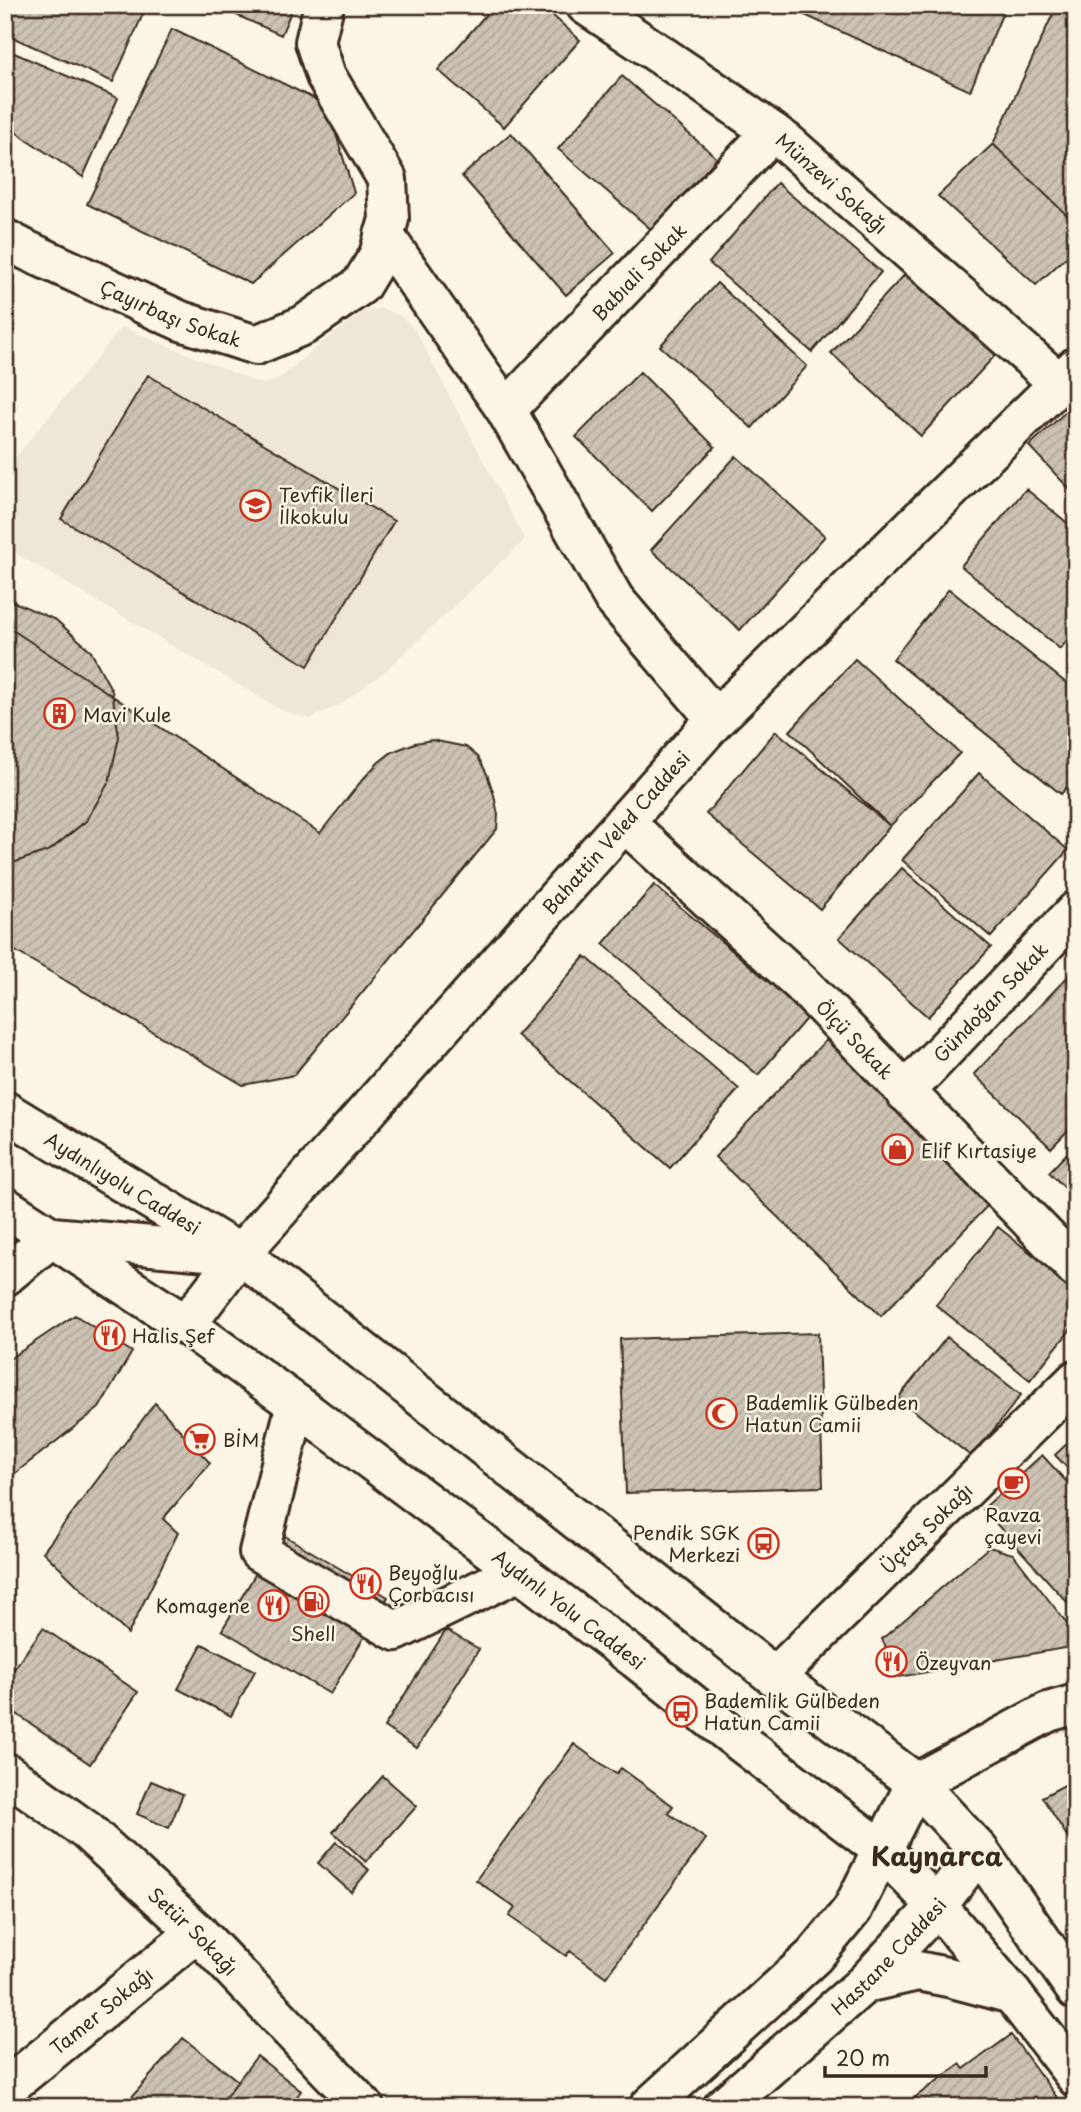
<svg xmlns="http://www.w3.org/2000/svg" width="1081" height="2112" viewBox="0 0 1081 2112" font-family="'Playpen Sans',sans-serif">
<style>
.built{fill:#eee6d6}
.building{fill:url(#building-hatch);stroke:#3b2a1e;stroke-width:2}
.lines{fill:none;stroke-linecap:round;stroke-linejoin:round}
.minor-casing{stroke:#3b2a1e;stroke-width:44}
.major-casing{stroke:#3b2a1e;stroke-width:44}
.minor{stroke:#fcf5e5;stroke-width:38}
.major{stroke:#fcf5e5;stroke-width:38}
.labels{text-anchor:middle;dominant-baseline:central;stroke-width:5;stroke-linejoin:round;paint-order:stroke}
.street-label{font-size:19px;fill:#3b2a1e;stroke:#fcf5e5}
.poi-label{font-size:19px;fill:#3b2a1e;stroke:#fcf5e5;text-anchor:start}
.district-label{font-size:26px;font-weight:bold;fill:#3b2a1e;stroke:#fcf5e5}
</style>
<defs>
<pattern id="building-hatch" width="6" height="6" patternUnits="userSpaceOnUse" patternTransform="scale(1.75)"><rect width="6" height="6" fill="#ccc2b3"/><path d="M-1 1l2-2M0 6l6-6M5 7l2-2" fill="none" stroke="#b0a79a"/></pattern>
</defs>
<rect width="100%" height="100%" fill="#fcf5e5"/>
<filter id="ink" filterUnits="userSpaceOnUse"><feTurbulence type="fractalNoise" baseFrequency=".0143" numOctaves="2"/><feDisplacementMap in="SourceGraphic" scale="14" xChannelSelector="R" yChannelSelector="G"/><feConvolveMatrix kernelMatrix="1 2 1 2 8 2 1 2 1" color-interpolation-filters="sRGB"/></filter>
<g filter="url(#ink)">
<path class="built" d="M 380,308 L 400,315 L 415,330 L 525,540 L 384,672 L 343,703 L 310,719 L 283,711 L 5,547 L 5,470 L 122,327 L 261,384 L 277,380 L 329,337 L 365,311 Z"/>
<path class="building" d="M 5,5 L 147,5 L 113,82 L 5,34 Z
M 214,5 L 294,5 L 281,35 Z
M 494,5 L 541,5 L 580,40 L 504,127 L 438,70 Z
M 783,5 L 1006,5 L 970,91 Z
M 1057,5 L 1076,5 L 1076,224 L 993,144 Z
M 172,29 L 327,105 L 354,193 L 251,284 L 87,204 Z
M 5,49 L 118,98 L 83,177 L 5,125 Z
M 622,76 L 717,158 L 653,231 L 558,149 Z
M 511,133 L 615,253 L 566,295 L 462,176 Z
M 993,144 L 1076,224 L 1076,248 L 1036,285 L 938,196 Z
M 777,183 L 881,272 L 812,352 L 709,263 Z
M 911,268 L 1000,350 L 921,436 L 831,353 Z
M 717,283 L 807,366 L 752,428 L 660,346 Z
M 640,372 L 715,447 L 652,511 L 576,437 Z
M 148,375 L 394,521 L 308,666 L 61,519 Z
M 1076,402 L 1076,496 L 1029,446 Z
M 736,456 L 825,536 L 740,630 L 651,550 Z
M 1026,489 L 1076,530 L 1076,630 L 1060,649 L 961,566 Z
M 949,589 L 1076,691 L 1076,776 L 1061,794 L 893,659 Z
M 5,602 L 14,602 L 56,620 L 90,650 L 112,691 L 119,737 L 109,782 L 86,821 L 50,850 L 10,864 L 5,864 Z
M 5,625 L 320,833 L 363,779 L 379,762 L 392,752 L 415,743 L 432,740 L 466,747 L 478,757 L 487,774 L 494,795 L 498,815 L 497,829 L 294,1075 L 243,1085 L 5,945 Z
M 855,659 L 960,753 L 890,826 L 790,731 Z
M 776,731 L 890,826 L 820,909 L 706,814 Z
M 979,773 L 1068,850 L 991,937 L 902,860 Z
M 902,868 L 991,947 L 928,1017 L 839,938 Z
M 654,885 L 809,1015 L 758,1075 L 603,944 Z
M 585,956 L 739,1089 L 670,1168 L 517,1035 Z
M 1076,968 L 1076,1122 L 1051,1148 L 974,1074 Z
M 826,1040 L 992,1201 L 881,1316 L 715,1157 Z
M 1076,1144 L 1076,1199 L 1049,1172 Z
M 998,1227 L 1076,1289 L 1076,1323 L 1030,1380 L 936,1305 Z
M 75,1315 L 132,1352 L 99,1408 L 5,1481 L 5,1362 Z
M 818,1333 L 823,1487 L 626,1493 L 620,1339 Z
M 947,1337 L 1021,1395 L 972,1457 L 898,1398 Z
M 155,1403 L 210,1463 L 163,1519 L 178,1533 L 128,1634 L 43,1552 Z
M 1076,1435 L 1076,1477 L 1055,1455 Z
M 1042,1455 L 1076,1492 L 1076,1612 L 983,1509 Z
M 280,1533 L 388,1597 L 330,1694 L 222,1630 Z
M 989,1547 L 1013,1554 L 1076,1635 L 1076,1646 L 899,1677 L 882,1639 Z
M 43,1628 L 138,1692 L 90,1764 L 5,1706 L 5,1682 Z
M 446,1630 L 479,1649 L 417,1748 L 384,1727 Z
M 202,1644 L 255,1671 L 231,1716 L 178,1689 Z
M 574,1744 L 616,1774 L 621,1768 L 673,1806 L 668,1813 L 706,1839 L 606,1977 L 570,1951 L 566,1956 L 509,1916 L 515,1908 L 476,1880 Z
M 383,1776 L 417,1806 L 366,1862 L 333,1832 Z
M 1076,1779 L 1076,1850 L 1042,1797 Z
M 151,1781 L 183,1794 L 169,1828 L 137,1814 Z
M 336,1842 L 369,1870 L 351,1892 L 318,1863 Z
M 1011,2035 L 1064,2107 L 902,2107 L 960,2064 L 964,2069 Z
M 183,2038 L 238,2081 L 218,2107 L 123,2107 Z
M 257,2056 L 301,2091 L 289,2107 L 218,2107 Z"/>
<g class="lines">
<defs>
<g id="minor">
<path id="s1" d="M 586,5 L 707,86 L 786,142 L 1059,383"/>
<path d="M 384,235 L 506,410 L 614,599 L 716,719"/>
<path id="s2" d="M 5,239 L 28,251 L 181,321 L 256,345 L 304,325 L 361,285 L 379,255 L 389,219 L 387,179 L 326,76 L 315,42 L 324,5"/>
<path id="s3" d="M 506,410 L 772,132"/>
<path id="s4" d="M 624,822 L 802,984 L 1076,1268"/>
<path id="s5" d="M 905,1092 L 1076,911"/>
<path d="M 5,1276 L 52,1237 L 240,1254"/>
<path id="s6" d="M 186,1325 L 240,1254 L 716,719 L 1076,367"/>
<path d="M 296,1404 L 259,1552 L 396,1631 L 519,1571"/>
<path id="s7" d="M 775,1677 L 1076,1380"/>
<path id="s8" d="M 5,1772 L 87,1831 L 197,1932 L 364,2107"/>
<path d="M 865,1983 L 918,1971 L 952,1978 L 1012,1994"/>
<path id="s9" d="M 5,2089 L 197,1932"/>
<path d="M 649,2107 L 814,1956 L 852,1910 L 916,1783 L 1048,1712 L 1076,1704"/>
<path id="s10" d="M 723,2107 L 865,1983 L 937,1906 L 979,1851"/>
</g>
<g id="major">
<path id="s11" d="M 5,1111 L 240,1254 L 775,1677 L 916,1783 L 979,1851 L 1076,1990"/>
<path id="s12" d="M 5,1207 L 186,1325 L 296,1404 L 636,1659 L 730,1734 L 882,1850 L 937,1906 L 1012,1994 L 1076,2077"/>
</g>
</defs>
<use href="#minor" class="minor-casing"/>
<use href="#major" class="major-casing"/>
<use href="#minor" class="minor"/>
<use href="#major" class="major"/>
</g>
</g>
<defs>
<symbol id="school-ring" viewBox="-11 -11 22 22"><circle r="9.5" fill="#fcf5e5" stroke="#c8321e" stroke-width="1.5"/><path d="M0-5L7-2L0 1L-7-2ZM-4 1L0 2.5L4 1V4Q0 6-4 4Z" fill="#c8321e"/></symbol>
<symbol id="building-ring" viewBox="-11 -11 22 22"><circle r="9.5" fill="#fcf5e5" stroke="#c8321e" stroke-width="1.5"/><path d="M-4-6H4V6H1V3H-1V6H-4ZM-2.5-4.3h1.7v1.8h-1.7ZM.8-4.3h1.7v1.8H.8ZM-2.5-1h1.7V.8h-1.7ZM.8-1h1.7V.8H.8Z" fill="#c8321e"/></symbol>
<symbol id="shop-ring" viewBox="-11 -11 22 22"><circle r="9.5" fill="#fcf5e5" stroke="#c8321e" stroke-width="1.5"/><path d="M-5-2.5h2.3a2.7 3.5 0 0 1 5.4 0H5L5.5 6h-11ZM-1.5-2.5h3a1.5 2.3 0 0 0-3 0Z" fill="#c8321e"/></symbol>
<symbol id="restaurant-ring" viewBox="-11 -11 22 22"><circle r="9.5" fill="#fcf5e5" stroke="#c8321e" stroke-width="1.5"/><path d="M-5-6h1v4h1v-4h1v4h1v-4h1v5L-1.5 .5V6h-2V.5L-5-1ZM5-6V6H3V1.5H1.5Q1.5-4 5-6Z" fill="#c8321e"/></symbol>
<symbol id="mosque-ring" viewBox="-11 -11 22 22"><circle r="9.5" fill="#fcf5e5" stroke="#c8321e" stroke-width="1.5"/><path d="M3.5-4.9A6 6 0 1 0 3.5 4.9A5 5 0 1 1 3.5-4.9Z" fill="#c8321e"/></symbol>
<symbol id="supermarket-ring" viewBox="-11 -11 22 22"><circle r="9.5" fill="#fcf5e5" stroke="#c8321e" stroke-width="1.5"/><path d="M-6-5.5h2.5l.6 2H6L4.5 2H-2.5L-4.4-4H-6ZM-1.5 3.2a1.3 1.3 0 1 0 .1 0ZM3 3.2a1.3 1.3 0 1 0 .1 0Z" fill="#c8321e"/></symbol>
<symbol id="cafe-ring" viewBox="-11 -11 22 22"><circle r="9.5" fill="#fcf5e5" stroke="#c8321e" stroke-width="1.5"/><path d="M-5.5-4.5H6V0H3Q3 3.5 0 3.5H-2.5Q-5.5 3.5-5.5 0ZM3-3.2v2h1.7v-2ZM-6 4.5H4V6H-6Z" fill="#c8321e"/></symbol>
<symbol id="bus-ring" viewBox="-11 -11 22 22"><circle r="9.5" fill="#fcf5e5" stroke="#c8321e" stroke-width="1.5"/><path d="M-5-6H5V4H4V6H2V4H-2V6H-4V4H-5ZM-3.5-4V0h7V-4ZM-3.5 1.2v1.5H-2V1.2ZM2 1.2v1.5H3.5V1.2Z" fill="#c8321e"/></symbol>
<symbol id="fuel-ring" viewBox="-11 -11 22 22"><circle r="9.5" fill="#fcf5e5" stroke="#c8321e" stroke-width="1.5"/><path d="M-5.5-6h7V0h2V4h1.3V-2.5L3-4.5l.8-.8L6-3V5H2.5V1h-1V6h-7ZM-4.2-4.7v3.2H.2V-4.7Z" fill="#c8321e"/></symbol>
</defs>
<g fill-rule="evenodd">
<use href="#school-ring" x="238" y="488" width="35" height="35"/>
<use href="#building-ring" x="42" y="696" width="35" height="35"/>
<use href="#shop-ring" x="880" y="1132" width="35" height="35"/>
<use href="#restaurant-ring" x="92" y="1318" width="35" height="35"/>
<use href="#mosque-ring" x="704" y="1396" width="35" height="35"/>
<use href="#supermarket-ring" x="182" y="1422" width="35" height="35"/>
<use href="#cafe-ring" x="996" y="1466" width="35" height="35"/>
<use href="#bus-ring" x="746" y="1526" width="35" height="35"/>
<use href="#restaurant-ring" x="348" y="1566" width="35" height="35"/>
<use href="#fuel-ring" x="296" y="1584" width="35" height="35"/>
<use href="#restaurant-ring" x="256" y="1588" width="35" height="35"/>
<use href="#restaurant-ring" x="874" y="1644" width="35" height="35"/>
<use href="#bus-ring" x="664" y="1694" width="35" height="35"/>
</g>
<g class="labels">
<g class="street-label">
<text stroke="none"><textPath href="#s1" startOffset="304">Münzevi Sokağı</textPath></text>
<text stroke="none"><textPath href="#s3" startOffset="192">Babıali Sokak</textPath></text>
<text stroke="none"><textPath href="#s2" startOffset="182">Çayırbaşı Sokak</textPath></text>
<text stroke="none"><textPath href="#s6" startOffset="654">Bahattin Veled Caddesi</textPath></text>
<text stroke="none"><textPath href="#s5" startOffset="124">Gündoğan Sokak</textPath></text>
<text stroke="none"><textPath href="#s4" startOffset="317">Ölçü Sokak</textPath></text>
<text stroke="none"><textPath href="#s11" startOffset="138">Aydınlıyolu Caddesi</textPath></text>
<text stroke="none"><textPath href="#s7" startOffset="212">Üçtaş Sokağı</textPath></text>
<text stroke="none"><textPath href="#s12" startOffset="693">Aydınlı Yolu Caddesi</textPath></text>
<text stroke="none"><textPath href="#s8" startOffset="247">Setür Sokağı</textPath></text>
<text stroke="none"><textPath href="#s10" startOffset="224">Hastane Caddesi</textPath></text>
<text stroke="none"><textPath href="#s9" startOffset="124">Tamer Sokağı</textPath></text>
</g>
<g class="poi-label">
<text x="279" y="494">Tevfik İleri<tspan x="279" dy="22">İlkokulu</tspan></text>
<text x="83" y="714">Mavi Kule</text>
<text x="921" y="1150">Elif Kırtasiye</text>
<text x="132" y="1335">Halis Şef</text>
<text x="745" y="1402">Bademlik Gülbeden<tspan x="745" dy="22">Hatun Camii</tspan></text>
<text x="223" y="1439">BİM</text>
<text x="1013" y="1514" text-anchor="middle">Ravza<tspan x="1013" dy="22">çayevi</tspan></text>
<text x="740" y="1532" text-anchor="end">Pendik SGK<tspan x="740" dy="22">Merkezi</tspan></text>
<text x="388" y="1572">Beyoğlu<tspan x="388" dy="22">Çorbacısı</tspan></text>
<text x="250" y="1605" text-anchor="end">Komagene</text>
<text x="313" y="1633" text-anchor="middle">Shell</text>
<text x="915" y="1662">Özeyvan</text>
<text x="704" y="1700">Bademli̇k Gülbeden<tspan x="704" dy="22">Hatun Cami̇i̇</tspan></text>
</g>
<g class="district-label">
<text x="937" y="1855">Kaynarca</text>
</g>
</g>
<rect width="1081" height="2112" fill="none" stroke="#fcf5e5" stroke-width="28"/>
<rect x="14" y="14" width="1053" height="2084" fill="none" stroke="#3b2a1e" stroke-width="2.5" filter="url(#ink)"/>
<path d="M825 2066v10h161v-10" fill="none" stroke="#3b2a1e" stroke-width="3.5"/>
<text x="836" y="2066" font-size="21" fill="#3b2a1e" stroke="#fcf5e5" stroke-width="5" paint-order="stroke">20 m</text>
</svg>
